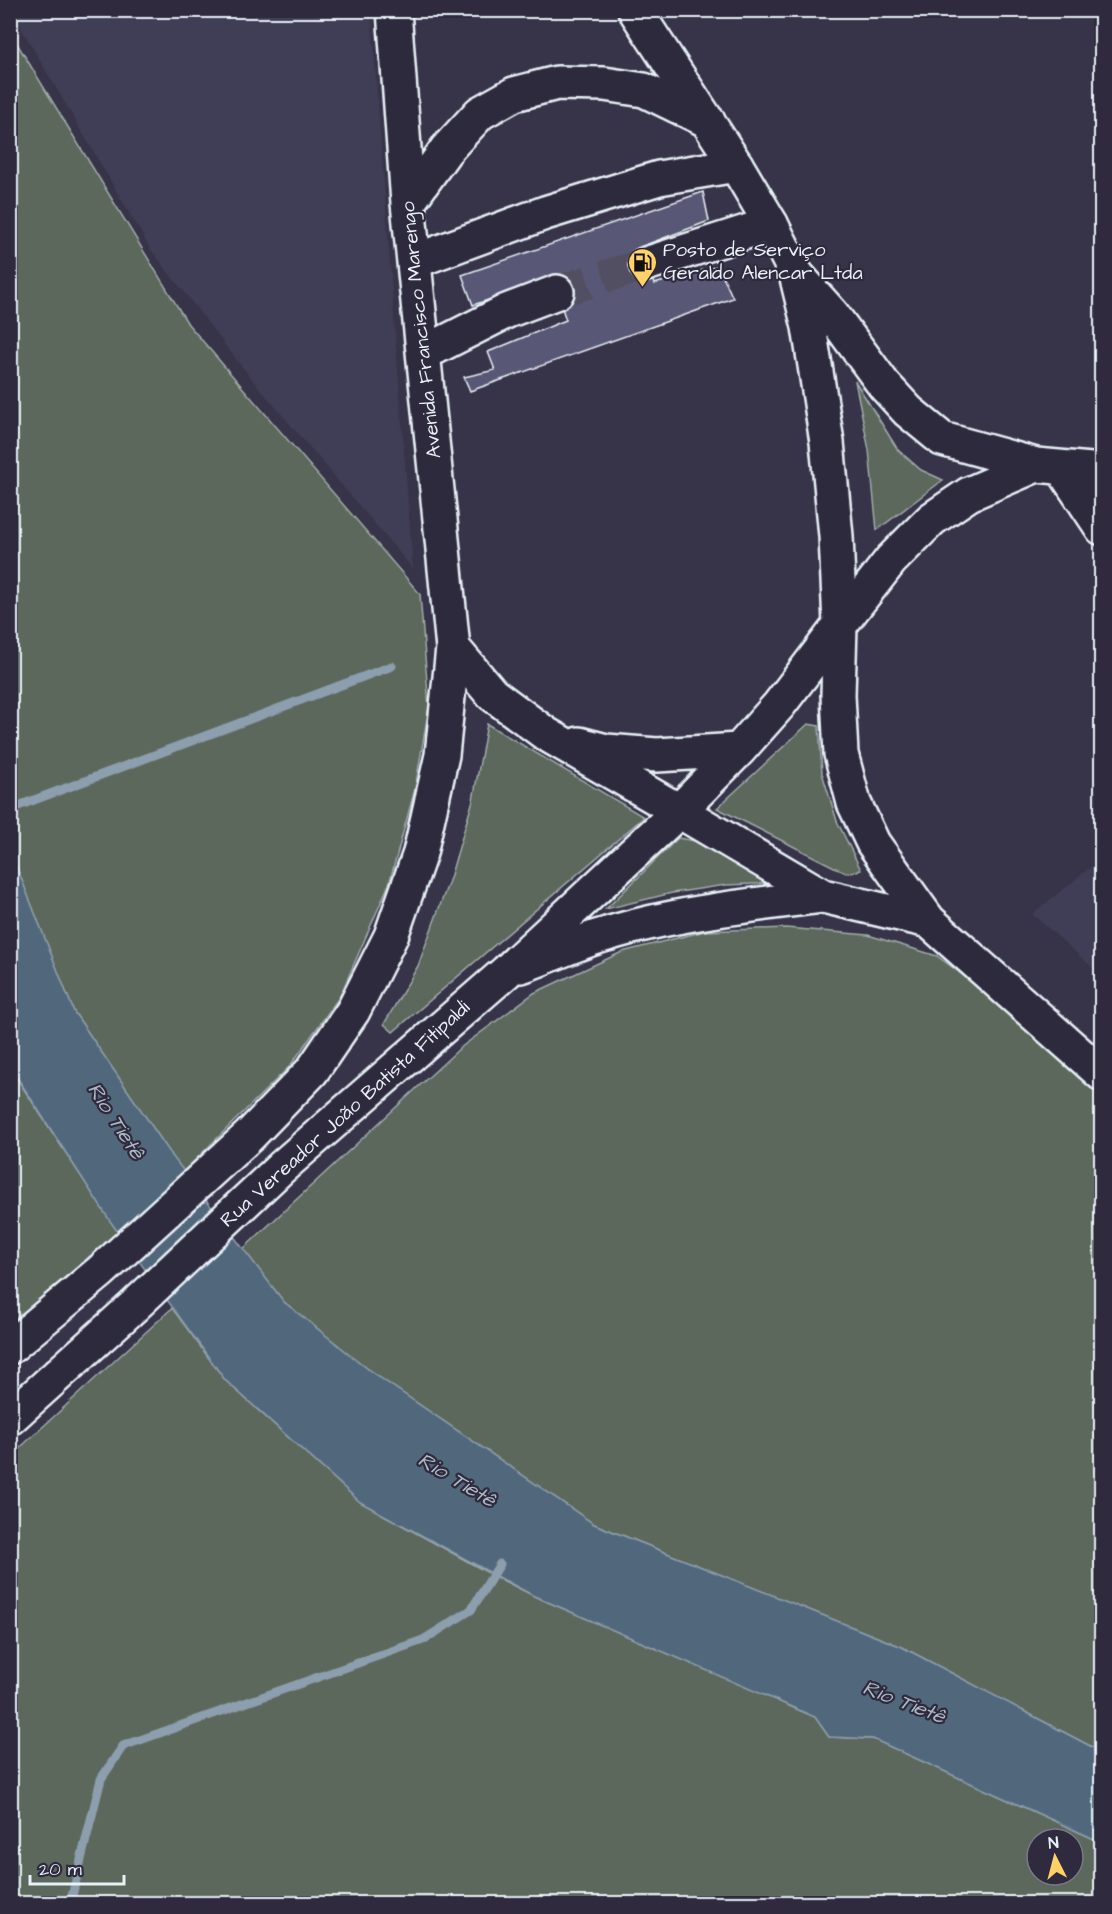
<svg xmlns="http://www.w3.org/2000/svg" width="1112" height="1914" viewBox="0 0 1112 1914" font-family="'Architects Daughter',sans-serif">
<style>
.built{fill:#413e56}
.green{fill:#5b675b;stroke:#a2acaa;stroke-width:1.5;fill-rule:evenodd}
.water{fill:#51677c;stroke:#8d9eae;stroke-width:1.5}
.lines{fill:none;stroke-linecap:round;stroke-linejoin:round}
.stream{stroke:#8d9eae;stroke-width:9}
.building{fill:#595976;stroke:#e8f1f8;stroke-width:1.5}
.minor-tunnel{stroke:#525062;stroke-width:33;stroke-dasharray:33 16;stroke-linecap:butt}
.minor-casing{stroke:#e8f1f8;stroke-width:38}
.major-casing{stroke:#e8f1f8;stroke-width:38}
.minor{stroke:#2f2a3d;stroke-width:33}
.major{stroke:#2f2a3d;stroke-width:33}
.labels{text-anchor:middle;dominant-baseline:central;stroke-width:4.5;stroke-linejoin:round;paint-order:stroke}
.poi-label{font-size:20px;fill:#e8f1f8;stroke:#2f2a3d;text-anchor:start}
.street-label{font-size:20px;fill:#e8f1f8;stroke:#2f2a3d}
.water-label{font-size:21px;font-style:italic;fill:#acbac6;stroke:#2f2a3d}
</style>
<rect width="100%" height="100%" fill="#373348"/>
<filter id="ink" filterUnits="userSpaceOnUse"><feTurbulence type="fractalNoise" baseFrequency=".0167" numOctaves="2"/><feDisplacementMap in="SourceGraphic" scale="12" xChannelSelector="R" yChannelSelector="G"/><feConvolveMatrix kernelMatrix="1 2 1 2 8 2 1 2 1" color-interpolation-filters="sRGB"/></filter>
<g filter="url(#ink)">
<path class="built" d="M 11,11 L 371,11 L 413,569 L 250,377 L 151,250 Z
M 1101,859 L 1101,975 L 1032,914 Z"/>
<path class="green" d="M 10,32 L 188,324 L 420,594 L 429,707 L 415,789 L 389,884 L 340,996 L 290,1066 L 183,1172 L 74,1012 L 11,853 Z
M 855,381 L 898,450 L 921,470 L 943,480 L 877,530 L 869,450 Z
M 487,724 L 644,817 L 393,1032 L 384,1024 L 418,966 L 450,878 L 473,800 Z
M 808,724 L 819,726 L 822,773 L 837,821 L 861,870 L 846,873 L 717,808 Z
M 678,838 L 695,841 L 776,883 L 726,885 L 672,893 L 606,909 Z
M 786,928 L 868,935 L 937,956 L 994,998 L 1101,1095 L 1101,1750 L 1092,1747 L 902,1647 L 594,1524 L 373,1373 L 284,1302 L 243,1249 L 460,1048 L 534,993 L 622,952 L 705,931 Z
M 10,1068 L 118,1232 L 11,1324 L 10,1324 Z
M 172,1308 L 225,1380 L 360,1502 L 494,1576 L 534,1596 L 815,1717 L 829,1737 L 873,1739 L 1101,1842 L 1101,1903 L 11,1904 L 11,1456 ZM 1037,1839 L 1073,1839 L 1073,1875 L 1037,1875 Z"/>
<path class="water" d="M 10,850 L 74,1012 L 173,1157 L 284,1302 L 373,1373 L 594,1524 L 902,1647 L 1092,1747 L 1101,1750 L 1101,1842 L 873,1739 L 829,1737 L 815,1717 L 534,1596 L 360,1502 L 225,1380 L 110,1221 L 11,1068 Z"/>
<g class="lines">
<path class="stream" d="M 10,809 L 392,666
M 70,1904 L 101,1779 L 123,1746 L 423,1640 L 471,1610 L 500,1564"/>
</g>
<path class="building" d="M 703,192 L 709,221 L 640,247 L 654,284 L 718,266 L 733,298 L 470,391 L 464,377 L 495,370 L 488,352 L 566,320 L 552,279 L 473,305 L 462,275 Z"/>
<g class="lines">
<path class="minor-tunnel" d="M 557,292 L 646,264"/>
<defs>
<path id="minor" d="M 415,261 L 545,213 L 659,178 L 736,165
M 646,264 L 771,224
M 796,274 L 832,314 L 884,385 L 908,411 L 942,439 L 1036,465 L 1102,471
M 424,353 L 507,311 L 557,292
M 1036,465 L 969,494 L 932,519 L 891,560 L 840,625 L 838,695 L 841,754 L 854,803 L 873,843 L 929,921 L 1102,1074
M 1062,468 L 1102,528
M 679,811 L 823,896 L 929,921"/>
<path id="major" d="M 408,203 L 446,150 L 480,113 L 514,94 L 557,83 L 604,84 L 644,90 L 708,121
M 453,648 L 492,694 L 546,734 L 679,811
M 579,744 L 606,751 L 657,755 L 739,750
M 521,966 C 550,956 578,942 607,934 C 675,913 752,905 823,896
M 10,1347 L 100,1272 L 249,1136 L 312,1071 L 353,1011 L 391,936 L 420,853 L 442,755 L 453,648 L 408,203 L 394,10
M 10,1418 L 133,1307 L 282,1167 L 506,972 L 679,811 L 739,750 L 779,705 L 840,625 L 836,536 L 827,442 L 809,327 L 796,274 L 771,224 L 736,165 L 635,10"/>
</defs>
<use href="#minor" class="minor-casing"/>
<use href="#major" class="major-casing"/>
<use href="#minor" class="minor"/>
<use href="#major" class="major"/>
</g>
</g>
<defs>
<symbol id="fuel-pin" viewBox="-11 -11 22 30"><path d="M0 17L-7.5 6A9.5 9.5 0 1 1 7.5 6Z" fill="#ffd166" stroke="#2f2a3d"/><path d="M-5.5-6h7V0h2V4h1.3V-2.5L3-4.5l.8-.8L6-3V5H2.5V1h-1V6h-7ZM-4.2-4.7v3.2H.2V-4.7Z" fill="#111"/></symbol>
</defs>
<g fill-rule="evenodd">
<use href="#fuel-pin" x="626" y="246" width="33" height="45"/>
</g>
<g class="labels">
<g class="poi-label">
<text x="663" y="250">Posto de Serviço<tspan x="663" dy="23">Geraldo Alencar Ltda</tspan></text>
</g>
<g class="street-label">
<text transform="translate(421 330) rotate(-96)">Avenida Francisco Marengo</text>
<text transform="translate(345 1114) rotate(-42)">Rua Vereador João Batista Fitipaldi</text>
</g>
<g class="water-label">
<text transform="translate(116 1121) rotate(57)">Rio Tietê</text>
<text transform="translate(457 1480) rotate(31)">Rio Tietê</text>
<text transform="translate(904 1702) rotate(21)">Rio Tietê</text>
</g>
</g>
<rect width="1112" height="1914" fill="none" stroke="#2f2a3d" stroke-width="36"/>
<rect x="18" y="18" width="1076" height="1878" fill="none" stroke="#e8f1f8" stroke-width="2" filter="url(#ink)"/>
<g transform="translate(1055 1857) rotate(354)"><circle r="28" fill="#2f2a3d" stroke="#797a88" stroke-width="1.5"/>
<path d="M0-4.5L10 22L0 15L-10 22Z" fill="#ffd166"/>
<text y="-9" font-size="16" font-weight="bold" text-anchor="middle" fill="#e8f1f8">N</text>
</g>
<path d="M30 1875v9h94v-9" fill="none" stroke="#e8f1f8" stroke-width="3"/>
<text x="39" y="1875" font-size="18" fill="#e8f1f8" stroke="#2f2a3d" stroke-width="4.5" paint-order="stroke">20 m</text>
</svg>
